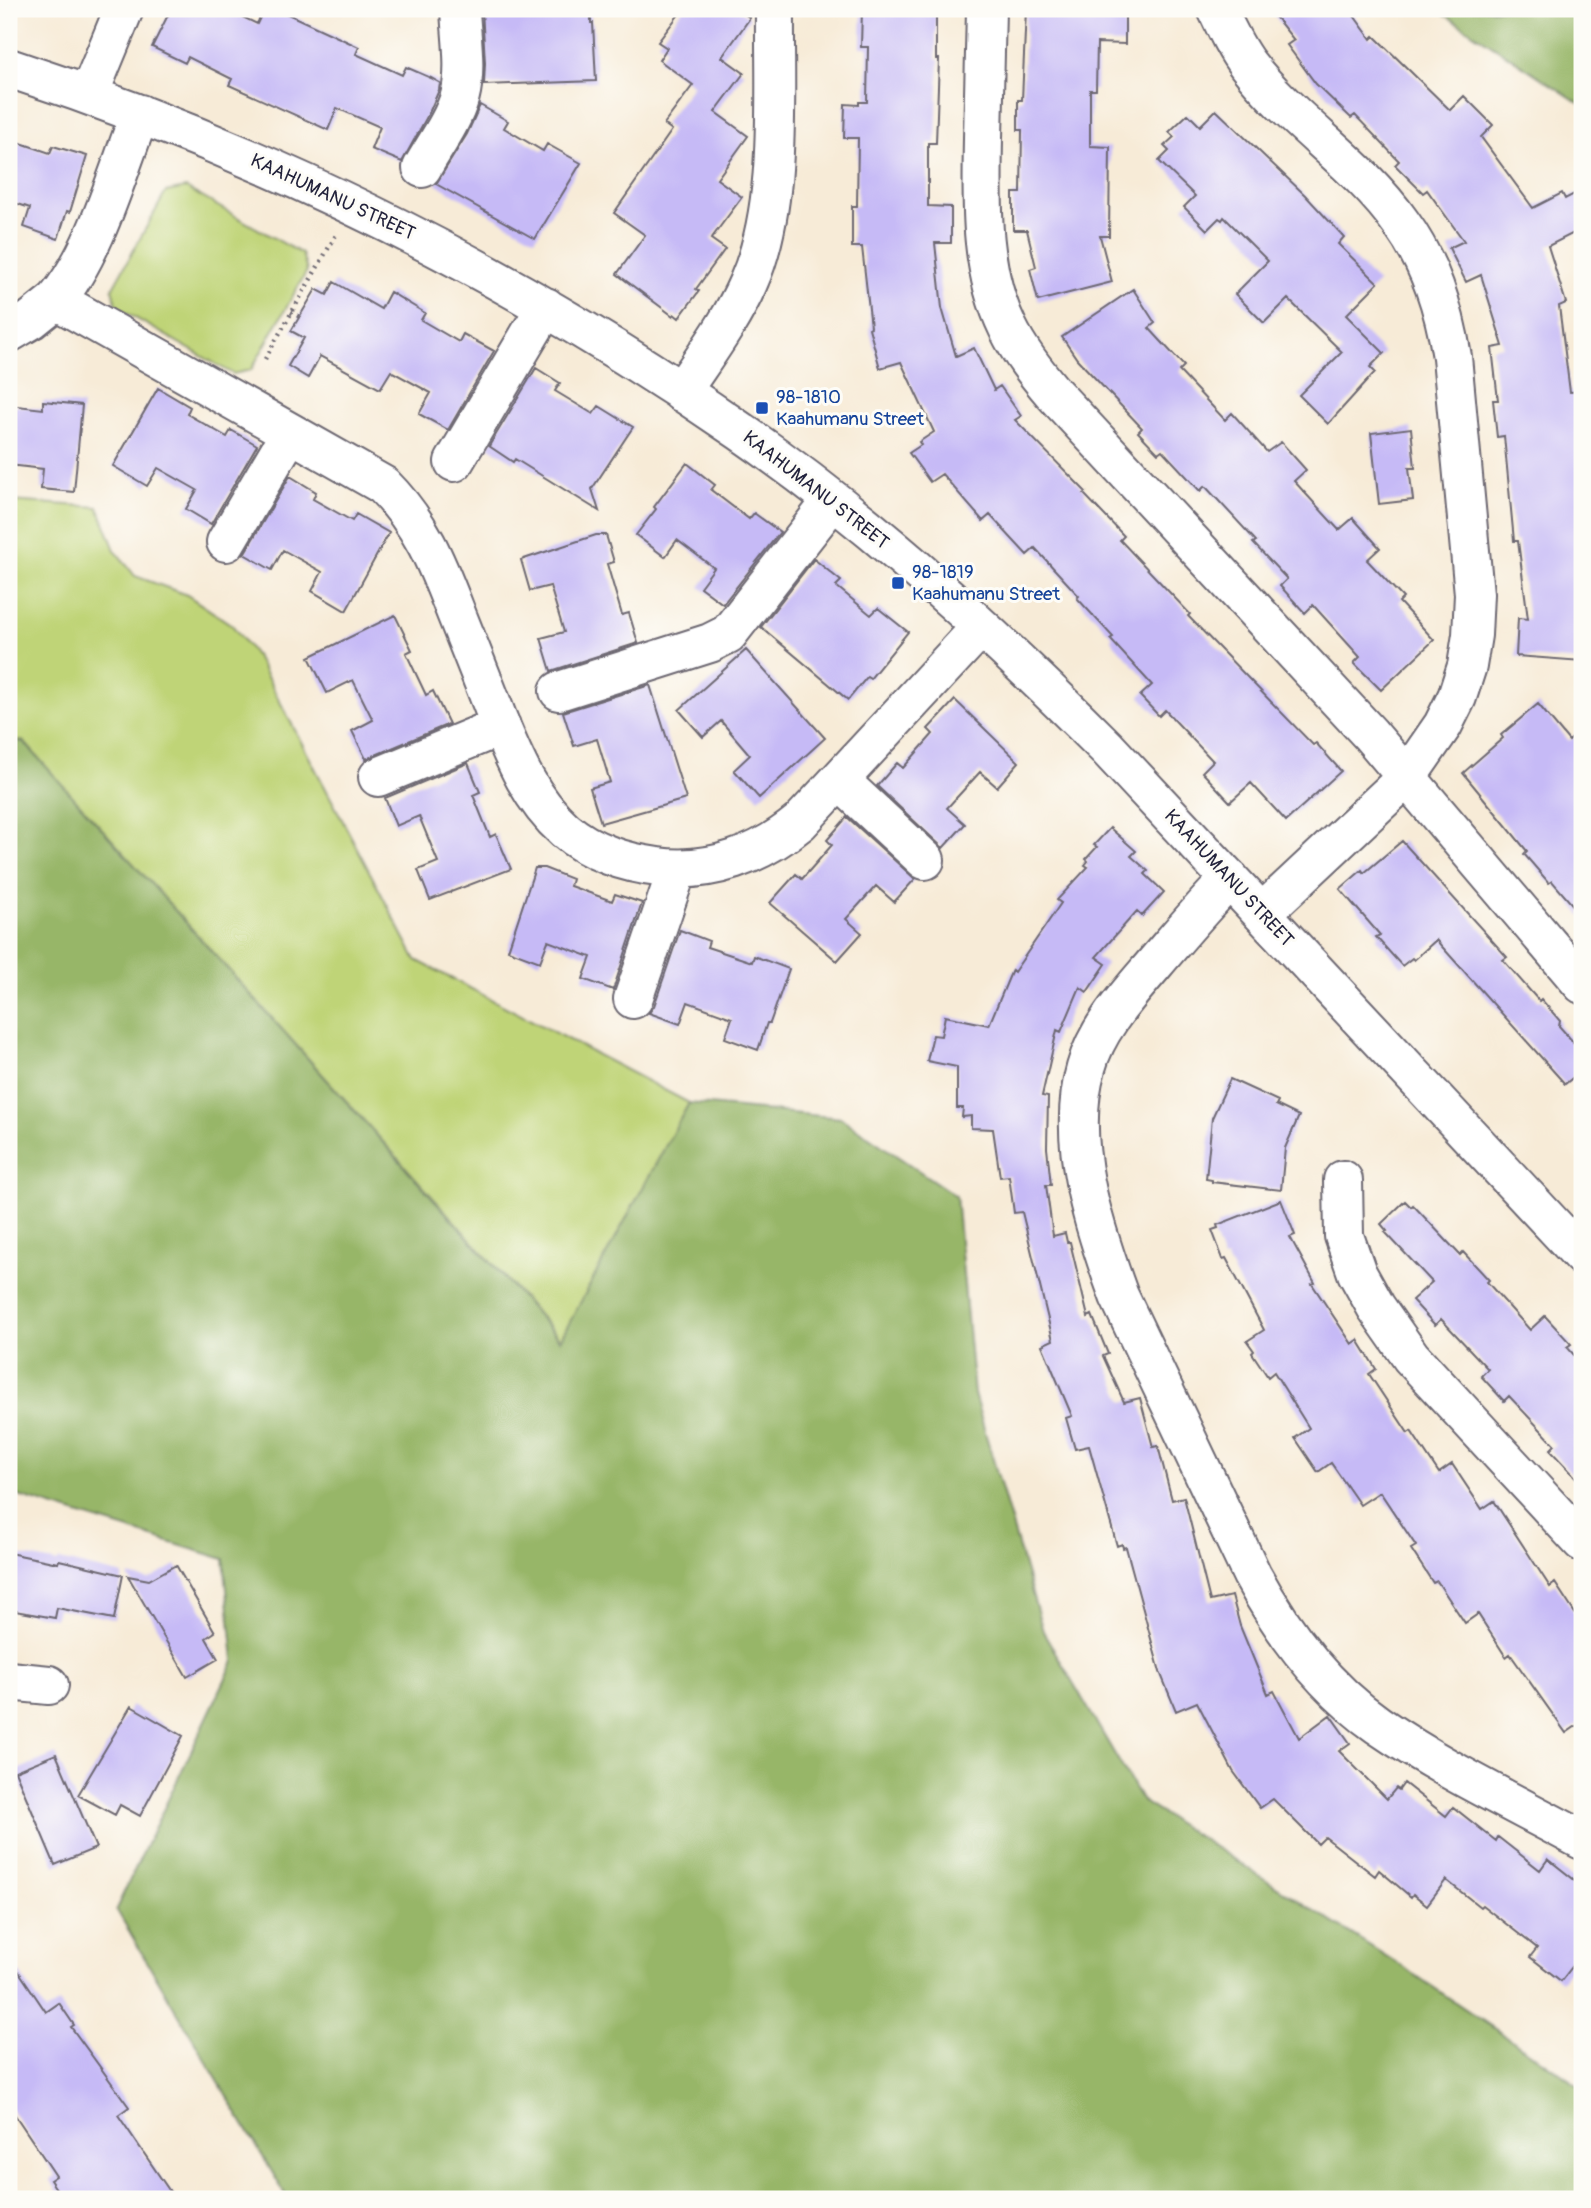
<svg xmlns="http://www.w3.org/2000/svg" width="1591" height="2208" viewBox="0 0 1591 2208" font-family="Pangolin,sans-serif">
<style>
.green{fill:#bfd477;stroke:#707b59;stroke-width:2}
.forest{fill:#97b668;stroke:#5c6c52;stroke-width:2}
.building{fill:#c6baf6}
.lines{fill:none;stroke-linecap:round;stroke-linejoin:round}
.minor-casing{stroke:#6d6872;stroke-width:42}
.path{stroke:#6d6872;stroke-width:4.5;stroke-dasharray:2 5;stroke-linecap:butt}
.minor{stroke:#fff;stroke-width:38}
.transit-dot{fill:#1a4fb4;stroke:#fdfcf7;stroke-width:2.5}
.labels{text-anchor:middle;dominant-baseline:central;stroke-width:6;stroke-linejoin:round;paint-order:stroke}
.street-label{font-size:19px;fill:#22223b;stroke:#fdfcf7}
.transit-label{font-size:19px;fill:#164399;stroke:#fdfcf7;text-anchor:start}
</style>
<rect width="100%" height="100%" fill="#fdfcf7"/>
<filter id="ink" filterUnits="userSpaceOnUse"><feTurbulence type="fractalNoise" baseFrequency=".0143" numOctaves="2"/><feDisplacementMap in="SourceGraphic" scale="14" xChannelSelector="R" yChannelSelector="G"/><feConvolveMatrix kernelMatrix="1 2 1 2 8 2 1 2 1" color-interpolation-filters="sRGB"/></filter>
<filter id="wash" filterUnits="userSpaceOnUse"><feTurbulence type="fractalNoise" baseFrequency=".00686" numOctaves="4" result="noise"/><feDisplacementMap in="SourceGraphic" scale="28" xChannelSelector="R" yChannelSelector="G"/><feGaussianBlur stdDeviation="1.57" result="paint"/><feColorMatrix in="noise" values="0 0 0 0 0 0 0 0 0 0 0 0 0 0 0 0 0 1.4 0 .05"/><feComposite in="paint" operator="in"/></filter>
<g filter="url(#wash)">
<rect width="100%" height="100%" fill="#f7ebd7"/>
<path class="green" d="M 186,188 L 302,254 L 307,271 L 251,370 L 233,374 L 118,308 L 112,289 L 166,192 Z
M 9,501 L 98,507 L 115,550 L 135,576 L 187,595 L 232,625 L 257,658 L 416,960 L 689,1103 L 561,1340 L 24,742 L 9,739 Z"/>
<path class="forest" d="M 1437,9 L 1582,9 L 1582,105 Z
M 9,739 L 24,742 L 560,1340 L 689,1103 L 841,1118 L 956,1196 L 974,1394 L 1043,1631 L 1142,1801 L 1405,1968 L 1582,2088 L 1582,2199 L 288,2199 L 116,1909 L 234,1661 L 224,1559 L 9,1493 Z"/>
<g id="blocks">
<path class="building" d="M 171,9 L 226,9 L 257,24 L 264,9 L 277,9 L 359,47 L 356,54 L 402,75 L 406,67 L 431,78 L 440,83 L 439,90 L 429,113 L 402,162 L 371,149 L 380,127 L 337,108 L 328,130 L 229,85 L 232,79 L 188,57 L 185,63 L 152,47 Z
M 482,9 L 591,9 L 591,23 L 593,23 L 596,81 L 484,85 L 485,63 Z
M 683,9 L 738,9 L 750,18 L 722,57 L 744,73 L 715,112 L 748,136 L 717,179 L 742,197 L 711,239 L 725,249 L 696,289 L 699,291 L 679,318 L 674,314 L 673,316 L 617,274 L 645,235 L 614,213 L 672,130 L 664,124 L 693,85 L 659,60 L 667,48 L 658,42 Z
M 862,9 L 927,9 L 928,11 L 936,11 L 936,59 L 939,59 L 936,143 L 928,143 L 928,206 L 951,207 L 951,243 L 935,243 L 942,308 L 956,356 L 974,348 L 994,390 L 1000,386 L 1021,416 L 1015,420 L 1086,492 L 1084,494 L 1124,536 L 1120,540 L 1190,614 L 1188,616 L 1313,745 L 1316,743 L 1341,771 L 1286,821 L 1251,783 L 1230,802 L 1202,772 L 1213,761 L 1165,710 L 1159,716 L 1140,696 L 1152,685 L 1110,639 L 1113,637 L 1077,598 L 1079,596 L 1035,548 L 1027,555 L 990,515 L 983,521 L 942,474 L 930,482 L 909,453 L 921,445 L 919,442 L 934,432 L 901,362 L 880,368 L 869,328 L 871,327 L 862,247 L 852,247 L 852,206 L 857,206 L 858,138 L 844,138 L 845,104 L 859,105 L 859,102 L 867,102 L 868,47 L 861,47 Z
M 1026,9 L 1125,9 L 1125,44 L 1097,43 L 1096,90 L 1090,90 L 1090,146 L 1110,147 L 1109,236 L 1100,236 L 1112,282 L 1038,301 L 1030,269 L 1036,267 L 1027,230 L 1013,230 L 1013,193 L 1021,193 L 1022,130 L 1018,130 L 1018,100 L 1022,100 Z
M 1269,9 L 1349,9 L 1371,39 L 1374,36 L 1450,110 L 1464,96 L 1493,125 L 1481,137 L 1533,208 L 1562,193 L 1565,199 L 1576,193 L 1582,205 L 1582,229 L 1548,246 L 1566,303 L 1559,306 L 1570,392 L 1582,391 L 1582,486 L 1579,487 L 1582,517 L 1582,661 L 1516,656 L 1518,618 L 1528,619 L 1518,541 L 1514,541 L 1504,436 L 1497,437 L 1493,400 L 1498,400 L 1492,348 L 1503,346 L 1481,275 L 1466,282 L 1449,248 L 1464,241 L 1427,190 L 1423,193 L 1395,165 L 1399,161 L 1355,115 L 1351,118 L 1316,84 L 1287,45 L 1294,40 Z
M 480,105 L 508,121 L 504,128 L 543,151 L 547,144 L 581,163 L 535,239 L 436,184 L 467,134 Z
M 1216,110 L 1305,195 L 1344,237 L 1338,244 L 1378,283 L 1346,315 L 1384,353 L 1370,367 L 1375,372 L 1328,424 L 1299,395 L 1342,352 L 1288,299 L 1264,323 L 1235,294 L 1268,261 L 1224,217 L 1222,220 L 1219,218 L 1207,230 L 1184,207 L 1195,196 L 1159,161 L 1169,151 L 1164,146 L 1174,137 L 1169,132 L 1188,114 L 1200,126 Z
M 9,139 L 50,153 L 53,146 L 87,156 L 70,212 L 67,211 L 58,239 L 24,227 L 30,208 L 9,201 Z
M 334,282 L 381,309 L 390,292 L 425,313 L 421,320 L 459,342 L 463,334 L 494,351 L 448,430 L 419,414 L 431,393 L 391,371 L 380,389 L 320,356 L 308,378 L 288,366 L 304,338 L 291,331 L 316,289 L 327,295 Z
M 1133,289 L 1155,323 L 1149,328 L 1184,366 L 1179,371 L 1225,420 L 1232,413 L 1267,452 L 1281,442 L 1306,470 L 1294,481 L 1339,530 L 1353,518 L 1380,548 L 1367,560 L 1403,598 L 1399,602 L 1434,640 L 1381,690 L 1354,663 L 1360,657 L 1313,605 L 1305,613 L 1280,586 L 1287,579 L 1253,543 L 1256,541 L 1205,486 L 1200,491 L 1162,450 L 1158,453 L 1138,432 L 1142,428 L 1077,359 L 1062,337 Z
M 536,368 L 560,383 L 555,391 L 593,414 L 599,406 L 633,427 L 592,489 L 599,511 L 515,459 L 513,462 L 489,446 Z
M 158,388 L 190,407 L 187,414 L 227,437 L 231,430 L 257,445 L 211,524 L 186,509 L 197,490 L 158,468 L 147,486 L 113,466 Z
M 43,401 L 82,405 L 74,492 L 41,489 L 43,469 L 9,465 L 9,405 L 43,409 Z
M 1411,428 L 1415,468 L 1409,468 L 1413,500 L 1379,504 L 1371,433 Z
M 687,463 L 715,485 L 711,490 L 749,519 L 754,513 L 780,532 L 723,604 L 700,587 L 714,568 L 677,540 L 665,557 L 636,535 L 656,509 L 654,507 Z
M 290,476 L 316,492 L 313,499 L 352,521 L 356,514 L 389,533 L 346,611 L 312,591 L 322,572 L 283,550 L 272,570 L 244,554 Z
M 596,535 L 606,535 L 614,562 L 607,564 L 622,615 L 629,613 L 638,643 L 551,671 L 541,638 L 564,632 L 550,586 L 530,591 L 521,560 Z
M 814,559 L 841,581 L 836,586 L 871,615 L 878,608 L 908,632 L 870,679 L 867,677 L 848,700 L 761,627 Z
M 395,615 L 412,650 L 406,653 L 426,695 L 433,691 L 449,724 L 366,759 L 352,731 L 373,720 L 353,680 L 327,693 L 309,657 Z
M 746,650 L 825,738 L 759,798 L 734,770 L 750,755 L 721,721 L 703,737 L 679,710 Z
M 650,685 L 686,799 L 601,823 L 590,788 L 610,782 L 597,739 L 574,746 L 563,712 Z
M 955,700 L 1019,762 L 997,787 L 980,772 L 947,808 L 965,824 L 943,848 L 877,786 L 897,763 L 903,768 L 933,734 L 928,729 Z
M 1538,704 L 1569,741 L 1582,730 L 1582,916 L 1552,881 L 1549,883 L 1524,854 L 1527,851 L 1463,773 L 1503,738 L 1501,735 Z
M 468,763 L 480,792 L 473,795 L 490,837 L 496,834 L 511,869 L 430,900 L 418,870 L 438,862 L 419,816 L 396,826 L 385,798 Z
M 847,817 L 915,879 L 894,902 L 876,886 L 846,919 L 862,933 L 837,961 L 770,903 L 796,874 L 802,879 L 832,845 L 827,840 Z
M 1110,828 L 1136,851 L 1131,856 L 1148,871 L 1145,874 L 1164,892 L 1142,916 L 1137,911 L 1096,957 L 1106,964 L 1087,992 L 1080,987 L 1061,1032 L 1057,1030 L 1042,1096 L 1048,1097 L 1047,1148 L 1051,1185 L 1046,1185 L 1053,1236 L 1065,1233 L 1067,1242 L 1070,1242 L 1088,1317 L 1092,1315 L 1108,1354 L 1103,1356 L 1124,1402 L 1140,1398 L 1153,1447 L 1158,1446 L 1172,1500 L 1184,1497 L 1210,1601 L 1232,1596 L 1240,1626 L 1268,1694 L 1274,1691 L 1299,1738 L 1330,1715 L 1350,1743 L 1339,1751 L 1387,1799 L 1396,1788 L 1399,1790 L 1404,1783 L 1446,1816 L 1453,1807 L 1496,1841 L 1498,1837 L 1540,1870 L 1548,1859 L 1582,1886 L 1582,1954 L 1561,1981 L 1530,1957 L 1537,1948 L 1482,1905 L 1480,1907 L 1446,1880 L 1427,1905 L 1413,1894 L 1411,1897 L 1379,1870 L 1375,1876 L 1325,1837 L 1318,1844 L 1273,1799 L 1260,1808 L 1233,1771 L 1197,1702 L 1176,1711 L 1160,1672 L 1126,1547 L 1123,1548 L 1122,1544 L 1117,1546 L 1089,1446 L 1075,1449 L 1066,1418 L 1072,1416 L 1042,1345 L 1053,1340 L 1022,1212 L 1014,1213 L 1009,1176 L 1000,1177 L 993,1129 L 971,1128 L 971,1116 L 962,1117 L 963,1108 L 957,1108 L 957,1067 L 927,1061 L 933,1035 L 941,1036 L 945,1016 L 989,1025 L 1012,970 L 1014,972 L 1061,903 L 1057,900 L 1088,867 L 1085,865 L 1088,861 L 1086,859 L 1097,847 L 1094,845 Z
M 1402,841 L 1507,957 L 1503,960 L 1539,1001 L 1541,999 L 1560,1021 L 1559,1026 L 1582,1052 L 1582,1070 L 1565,1084 L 1436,940 L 1414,960 L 1412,958 L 1402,966 L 1376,937 L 1380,935 L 1340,889 L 1362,870 L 1364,873 Z
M 535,868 L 544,868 L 572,879 L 570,886 L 612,901 L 615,894 L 642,903 L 613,990 L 583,979 L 591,957 L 548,941 L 540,962 L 508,950 Z
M 680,930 L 709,941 L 707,947 L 752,962 L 754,956 L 789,969 L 770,1023 L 767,1023 L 758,1050 L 725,1038 L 732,1018 L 688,1002 L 680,1024 L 649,1013 L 654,1006 Z
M 1230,1079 L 1278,1101 L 1276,1105 L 1299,1116 L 1285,1148 L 1281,1190 L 1212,1182 L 1212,1180 L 1206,1179 L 1212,1118 Z
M 1281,1200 L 1295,1235 L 1290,1237 L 1315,1283 L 1312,1284 L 1352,1344 L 1358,1340 L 1376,1369 L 1369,1374 L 1408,1433 L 1411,1431 L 1439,1473 L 1452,1464 L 1482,1509 L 1494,1501 L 1550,1587 L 1555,1583 L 1582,1624 L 1582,1722 L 1566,1733 L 1510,1654 L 1506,1657 L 1478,1614 L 1465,1623 L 1437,1581 L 1433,1583 L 1411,1549 L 1416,1546 L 1380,1492 L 1360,1505 L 1331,1463 L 1318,1472 L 1295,1438 L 1309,1428 L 1274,1372 L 1268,1377 L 1252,1353 L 1254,1351 L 1247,1341 L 1264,1330 L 1226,1258 L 1223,1259 L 1212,1230 L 1218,1228 L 1217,1225 Z
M 1405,1201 L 1411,1207 L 1413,1205 L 1460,1255 L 1463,1252 L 1489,1280 L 1487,1282 L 1530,1330 L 1545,1316 L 1571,1344 L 1567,1347 L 1582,1364 L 1582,1484 L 1550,1450 L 1555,1445 L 1509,1396 L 1504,1401 L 1481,1376 L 1488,1369 L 1441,1319 L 1435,1325 L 1412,1300 L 1432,1282 L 1385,1232 L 1387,1231 L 1381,1224 Z
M 9,1553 L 58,1563 L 59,1560 L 123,1575 L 114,1619 L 57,1608 L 55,1618 L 9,1610 Z
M 176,1565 L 215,1632 L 206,1638 L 218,1659 L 187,1677 L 128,1576 L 149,1580 Z
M 131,1706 L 183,1736 L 140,1816 L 120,1805 L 115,1815 L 78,1795 Z
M 56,1754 L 96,1848 L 55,1865 L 15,1771 Z
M 9,1957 L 46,2012 L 59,2003 L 74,2025 L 71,2027 L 129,2107 L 118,2115 L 175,2199 L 63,2199 L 50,2180 L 56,2176 L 9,2106 Z"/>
</g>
</g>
<g filter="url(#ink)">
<use href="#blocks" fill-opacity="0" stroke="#6d6872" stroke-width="2"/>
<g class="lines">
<defs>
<path id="minor" d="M 986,9 C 985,52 984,95 983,138 C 982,202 979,269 1008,328 C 1020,353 1037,374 1054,394 L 1370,734 L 1582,984
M 1217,9 C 1226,28 1235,48 1248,65 C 1293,123 1359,163 1401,223 C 1430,263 1444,308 1452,357 L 1474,594 L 1472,635 L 1467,666 L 1457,697 L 1443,725 L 1407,777 L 1262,913
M 9,68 C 269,153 515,275 740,431 C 873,523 993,634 1107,748 L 1582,1256
M 89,94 L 124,9
M 140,114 C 117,173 96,252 56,300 L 383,485 C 422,524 437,564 456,613 C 470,648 484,683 497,717 C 514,759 531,800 565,830 C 590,852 626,863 658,867 C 711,874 760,855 800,822 L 981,627
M 422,168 C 435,145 453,121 460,96 C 467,69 461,36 460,9
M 9,333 L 31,320 L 56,300
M 681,392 C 704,357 731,322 748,283 C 783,205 774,94 775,9
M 454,462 L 546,307
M 226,542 L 290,433
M 559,691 L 710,643 L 728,634 L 832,501
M 378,777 L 501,726
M 839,780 L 925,860
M 1230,879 C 1204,905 1180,934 1156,962 C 1129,994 1097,1027 1086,1068 C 1065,1140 1094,1228 1119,1296 L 1252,1575 C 1283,1632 1324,1687 1378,1725 C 1442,1769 1514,1803 1582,1840
M 633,999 L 677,870
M 1343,1180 L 1344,1236 L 1357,1273 L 1376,1307 L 1411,1357 L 1582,1542
M 9,1681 L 49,1685"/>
</defs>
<use href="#minor" class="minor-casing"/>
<path class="path" d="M 291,312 L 300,317
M 265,359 L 336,235"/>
<use href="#minor" class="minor"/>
</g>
</g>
<g class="transit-dot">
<rect x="755" y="401" width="14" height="14" rx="3.5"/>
<rect x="891" y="576" width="14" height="14" rx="3.5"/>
</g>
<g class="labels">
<g class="street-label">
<text transform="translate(333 197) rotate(25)">KAAHUMANU STREET</text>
<text transform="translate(816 490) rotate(38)">KAAHUMANU STREET</text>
<text transform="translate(1229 878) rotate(47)">KAAHUMANU STREET</text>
</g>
<g class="transit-label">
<text x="776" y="397">98-1810<tspan x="776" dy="22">Kaahumanu Street</tspan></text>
<text x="912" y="572">98-1819<tspan x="912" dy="22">Kaahumanu Street</tspan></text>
</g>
</g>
<rect width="1591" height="2208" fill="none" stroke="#fdfcf7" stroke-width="35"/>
</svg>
